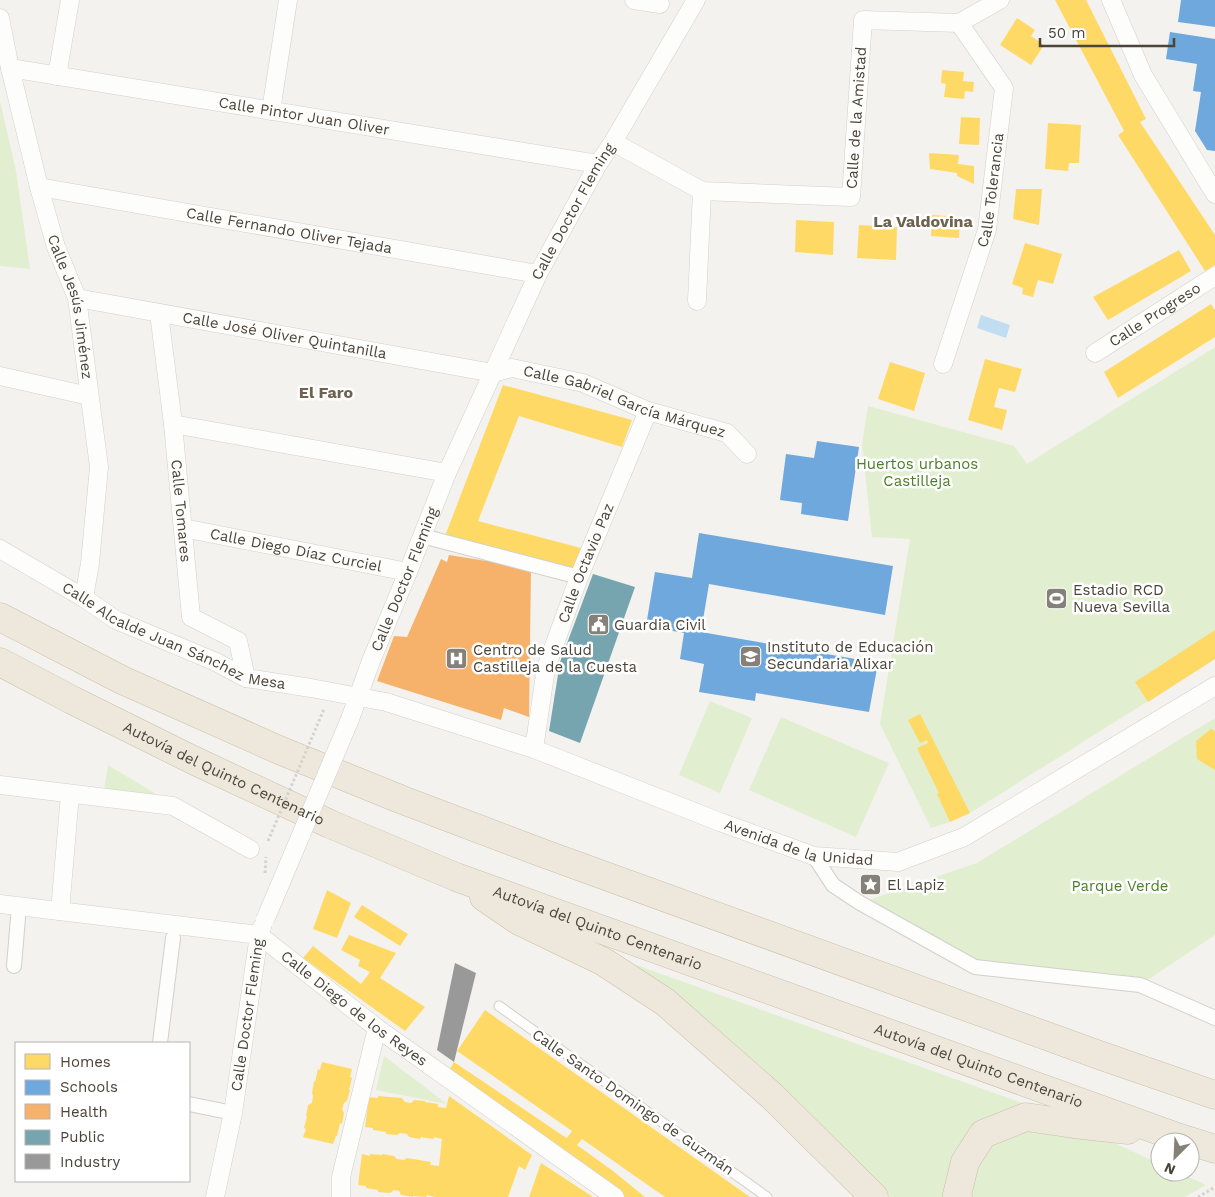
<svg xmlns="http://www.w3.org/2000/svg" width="1215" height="1197" viewBox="0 0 1215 1197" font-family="'Work Sans',sans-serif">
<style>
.green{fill:#e1eecf}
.water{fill:#c0ddf1}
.homes{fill:#ffd966}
.schools{fill:#6fa8dc}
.health{fill:#f6b26b}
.public{fill:#76a5af}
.industry{fill:#999}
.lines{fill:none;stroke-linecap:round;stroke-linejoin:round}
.service-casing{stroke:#d2d0cb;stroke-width:11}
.pedestrian-casing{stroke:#d2d0cb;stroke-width:16}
.minor-casing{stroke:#d2d0cb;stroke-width:19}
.motorway-casing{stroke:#ccbfa9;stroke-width:29}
.path{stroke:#d3d2cc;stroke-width:3;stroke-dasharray:2.5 2.5;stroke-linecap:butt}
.service{stroke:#fdfdfc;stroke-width:9}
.pedestrian{stroke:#fdfdfc;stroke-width:14}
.minor{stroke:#fdfdfc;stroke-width:18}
.motorway{stroke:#ede8db;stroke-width:28}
.minor-bridge-casing{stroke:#d2d0cb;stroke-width:19;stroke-linecap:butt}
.path-bridge{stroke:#d3d2cc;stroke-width:3;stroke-dasharray:2.5 2.5;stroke-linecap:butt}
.minor-bridge{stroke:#fdfdfc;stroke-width:18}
.labels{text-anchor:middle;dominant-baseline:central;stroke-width:5;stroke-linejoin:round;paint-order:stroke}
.street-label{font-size:15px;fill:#4b4439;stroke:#fff}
.park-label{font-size:15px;fill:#4a7f2a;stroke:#fff}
.poi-label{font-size:15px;fill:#4b4439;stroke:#fff;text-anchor:start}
.neighbourhood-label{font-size:16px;font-weight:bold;fill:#6e6250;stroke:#fff}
</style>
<rect width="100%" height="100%" fill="#f4f2ee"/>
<path class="green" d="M 0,101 L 16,171 L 30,269 L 0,266 Z
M 1215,347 L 1215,659 L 970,813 L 950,822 L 931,828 L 880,724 L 910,539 L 872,537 L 862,444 L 868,406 L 1014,446 L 1027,464 Z
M 710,701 L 752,718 L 720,793 L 679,775 Z
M 781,717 L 889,763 L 856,837 L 749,790 Z
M 1215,718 L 1215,935 L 1140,985 L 975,967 L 860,903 L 977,863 Z
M 108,765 L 159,796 L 104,790 Z
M 600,952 L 1047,1112 L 1160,1164 L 1160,1172 L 1178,1172 L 1206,1185 L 1185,1197 L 890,1197 L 798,1104 Z
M 384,1056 L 447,1104 L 376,1090 Z"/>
<path class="water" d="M 981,315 L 1010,325 L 1006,338 L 977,328 Z"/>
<path class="homes" d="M 1055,0 L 1086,0 L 1146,119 L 1140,122 L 1215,235 L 1215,265 L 1205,271 L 1118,135 L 1124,131 Z
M 1017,18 L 1035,30 L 1031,36 L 1044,45 L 1031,65 L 1000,45 Z
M 942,70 L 964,72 L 963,81 L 974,82 L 973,92 L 965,91 L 964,99 L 944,97 L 946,84 L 941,83 Z
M 961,117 L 980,118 L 979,145 L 959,144 Z
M 1048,123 L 1081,125 L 1079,163 L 1069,163 L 1068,171 L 1045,169 Z
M 929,153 L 959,155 L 958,164 L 974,166 L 974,184 L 957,176 L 957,173 L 930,169 Z
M 1016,189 L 1042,189 L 1039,225 L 1013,219 Z
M 932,215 L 960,217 L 959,238 L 931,236 Z
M 796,220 L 834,222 L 833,255 L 795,252 Z
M 859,225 L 897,227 L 896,260 L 857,258 Z
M 1025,243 L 1062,254 L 1053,284 L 1038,280 L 1033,297 L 1022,294 L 1023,288 L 1012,284 Z
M 1179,250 L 1191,271 L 1108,320 L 1093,297 Z
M 1211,304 L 1215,310 L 1215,337 L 1118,398 L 1104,372 Z
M 985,359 L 1022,369 L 1015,392 L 999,388 L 994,407 L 1007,410 L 1002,430 L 968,420 Z
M 890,362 L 925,373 L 914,411 L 878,399 Z
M 503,385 L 632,420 L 622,447 L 519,416 L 478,521 L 581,548 L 572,571 L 445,536 Z
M 1215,630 L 1215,659 L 1148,702 L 1135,682 Z
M 920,714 L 970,813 L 950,822 L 937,794 L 939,793 L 917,748 L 928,743 L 927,740 L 920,743 L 908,720 Z
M 1211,729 L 1215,731 L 1215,770 L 1197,759 L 1196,741 Z
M 327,890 L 351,903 L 337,938 L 313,929 Z
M 362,905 L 408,934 L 400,946 L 354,917 Z
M 349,935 L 396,953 L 380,978 L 425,1007 L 405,1031 L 303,958 L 313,946 L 361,984 L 370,972 L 358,966 L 360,960 L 341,950 Z
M 485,1010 L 750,1197 L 665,1197 L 582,1139 L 577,1145 L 613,1171 L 645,1197 L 625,1197 L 575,1160 L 448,1072 L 454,1062 L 562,1135 L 567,1138 L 572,1131 L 457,1051 Z
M 322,1062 L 352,1069 L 350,1077 L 352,1078 L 349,1090 L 350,1090 L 347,1101 L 344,1103 L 342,1109 L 344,1113 L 342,1124 L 340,1123 L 337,1136 L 336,1136 L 333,1144 L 303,1137 L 306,1129 L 304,1128 L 307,1116 L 306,1116 L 308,1105 L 312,1103 L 313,1096 L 312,1093 L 314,1081 L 315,1082 L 318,1069 L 320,1070 Z
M 378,1096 L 402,1098 L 405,1102 L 411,1103 L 414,1100 L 425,1101 L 425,1102 L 438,1104 L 438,1107 L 446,1108 L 449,1096 L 532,1155 L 525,1170 L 519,1166 L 508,1197 L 435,1197 L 427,1195 L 426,1197 L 413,1196 L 413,1197 L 401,1195 L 399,1191 L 394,1190 L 390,1193 L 378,1192 L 378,1190 L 366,1188 L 366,1186 L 358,1185 L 362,1154 L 370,1156 L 370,1154 L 382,1155 L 383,1154 L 394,1156 L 397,1159 L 404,1160 L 407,1158 L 431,1162 L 430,1165 L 439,1166 L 442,1139 L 434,1137 L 433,1139 L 421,1137 L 420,1139 L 409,1137 L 407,1134 L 400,1133 L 397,1135 L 386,1134 L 386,1132 L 373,1130 L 373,1128 L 365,1127 L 369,1097 L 378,1098 Z
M 541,1163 L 593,1197 L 529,1197 Z"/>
<path class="schools" d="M 1181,0 L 1215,0 L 1215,27 L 1178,22 Z
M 1170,32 L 1215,39 L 1215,151 L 1207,150 L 1195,131 L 1201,92 L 1193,91 L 1197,64 L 1166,59 Z
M 817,441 L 859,447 L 848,521 L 801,514 L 802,503 L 780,500 L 786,454 L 814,458 Z
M 699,533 L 893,566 L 885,615 L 709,584 L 701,632 L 878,663 L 869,712 L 756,693 L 755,701 L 699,692 L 704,664 L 680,659 L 684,633 L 646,626 L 655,572 L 692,578 Z"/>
<path class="health" d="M 449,555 L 531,568 L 529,717 L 504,708 L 501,720 L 377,681 L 394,636 L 407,637 L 441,559 L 447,562 Z"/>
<path class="public" d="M 593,574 L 635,587 L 580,743 L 549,731 L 560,662 Z"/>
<path class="industry" d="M 455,963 L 476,973 L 454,1062 L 437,1050 Z"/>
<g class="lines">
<defs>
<path id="service" d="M 499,1006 L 767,1197"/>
<path id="pedestrian" d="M 422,536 L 579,577
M 814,856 L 833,885 L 860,903 L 975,967 L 1140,985 L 1215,1018
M 14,966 L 19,906
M 160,1043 L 173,938
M 189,1104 L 233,1113"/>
<g id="minor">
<path d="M 634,0 L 660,4"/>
<path d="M 1111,0 L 1143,75 L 1215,194"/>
<path id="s1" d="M 0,18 L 10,68 L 39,187 L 56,247 L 77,298 L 99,467 L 90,563 L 84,598"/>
<path id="s2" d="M 10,68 L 598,164"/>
<path d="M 57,76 L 70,0"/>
<path d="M 271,111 L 288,0"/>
<path id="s3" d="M 613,142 L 702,191 L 851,197 L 863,20 L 959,23 L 1000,0"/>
<path id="s4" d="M 39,187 L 538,274"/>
<path id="s5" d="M 77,298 L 493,373 L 512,368 L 583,383 L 648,411 L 727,433 L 747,454"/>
<path d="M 697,301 L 702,191"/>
<path id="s6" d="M 159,313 L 173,424 L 191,617 L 238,641 L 246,678"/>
<path id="s7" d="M 1095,353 L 1215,276"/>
<path id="s8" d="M 943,364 L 987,230 L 1004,88 L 959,23"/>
<path d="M 0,376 L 89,396"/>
<path d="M 173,424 L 447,473"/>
<path id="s9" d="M 183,528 L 408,572"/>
<path id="s10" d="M 0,549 L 84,598 L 116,620 L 216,662 L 246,678 L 311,688 L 386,702 L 534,749 L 720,822 L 814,856 L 898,862 L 964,837 L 1215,686"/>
<path id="s11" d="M 350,719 L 371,661 L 408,572 L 447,473 L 538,274 L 598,164 L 613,142 L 696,0"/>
<path id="s12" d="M 534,749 L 546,668 L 579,577 L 648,411"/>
<path d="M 0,785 L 173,806 L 250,849"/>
<path id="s13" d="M 0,904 L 259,935 L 377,1028 L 615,1197"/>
<path d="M 60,911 L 70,794"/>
<path id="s14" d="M 215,1197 L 233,1113 L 259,935 L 262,927"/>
<path d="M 341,1197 L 341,1177 L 377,1028"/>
</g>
<g id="motorway">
<path d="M 0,617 L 122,680 L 279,750 L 405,801 L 545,854 L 1099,1055 L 1215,1095"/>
<path id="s15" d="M 0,662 L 72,700 L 193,760 L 330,824 L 456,877 L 1174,1136 L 1215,1149"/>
<path d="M 484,897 L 519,921 L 604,962 L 665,1002 L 772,1096 L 874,1197"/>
<path d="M 958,1197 L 957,1195 L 965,1162 L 983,1134 L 1026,1117 L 1074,1124 L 1128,1130"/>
</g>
</defs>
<use href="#service" class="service-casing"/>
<use href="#pedestrian" class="pedestrian-casing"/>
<use href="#minor" class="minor-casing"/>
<use href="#motorway" class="motorway-casing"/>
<path class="path" d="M 265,873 L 266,857
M 1198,1197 L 1215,1187"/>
<use href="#service" class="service"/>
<use href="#pedestrian" class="pedestrian"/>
<use href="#minor" class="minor"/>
<use href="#motorway" class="motorway"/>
<defs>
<path id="minor-bridge" d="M 265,920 L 350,719"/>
</defs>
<use href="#minor-bridge" class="minor-bridge-casing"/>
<path class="path-bridge" d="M 268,841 L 324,709"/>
<use href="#minor-bridge" class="minor-bridge"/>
</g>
<defs>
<symbol id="stadium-square" viewBox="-11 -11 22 22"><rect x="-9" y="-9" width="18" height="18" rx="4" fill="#868178" stroke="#fff"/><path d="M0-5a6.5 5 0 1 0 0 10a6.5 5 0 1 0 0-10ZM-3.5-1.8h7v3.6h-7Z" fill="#fff"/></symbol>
<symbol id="civic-square" viewBox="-11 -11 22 22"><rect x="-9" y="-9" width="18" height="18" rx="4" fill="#868178" stroke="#fff"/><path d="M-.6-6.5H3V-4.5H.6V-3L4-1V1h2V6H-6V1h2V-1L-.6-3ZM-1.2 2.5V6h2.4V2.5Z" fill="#fff"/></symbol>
<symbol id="school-square" viewBox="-11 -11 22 22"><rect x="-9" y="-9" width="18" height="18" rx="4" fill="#868178" stroke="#fff"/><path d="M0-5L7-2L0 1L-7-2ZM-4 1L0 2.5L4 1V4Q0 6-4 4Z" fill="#fff"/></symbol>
<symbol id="hospital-square" viewBox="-11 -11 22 22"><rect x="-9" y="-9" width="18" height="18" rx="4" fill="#868178" stroke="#fff"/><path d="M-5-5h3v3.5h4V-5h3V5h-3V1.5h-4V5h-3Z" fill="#fff"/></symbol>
<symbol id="sight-square" viewBox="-11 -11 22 22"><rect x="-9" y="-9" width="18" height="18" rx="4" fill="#868178" stroke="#fff"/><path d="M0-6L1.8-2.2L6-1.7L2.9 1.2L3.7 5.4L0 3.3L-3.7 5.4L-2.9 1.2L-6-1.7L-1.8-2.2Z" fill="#fff"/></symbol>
</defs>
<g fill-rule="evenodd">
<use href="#stadium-square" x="1044" y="586" width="25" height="25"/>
<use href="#civic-square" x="586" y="612" width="25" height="25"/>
<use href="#school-square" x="738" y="644" width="25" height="25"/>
<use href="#hospital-square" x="444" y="646" width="25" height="25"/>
<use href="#sight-square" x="858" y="872" width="25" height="25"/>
</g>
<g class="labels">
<g class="street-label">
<text stroke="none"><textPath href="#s2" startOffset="298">Calle Pintor Juan Oliver</textPath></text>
<text stroke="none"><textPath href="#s3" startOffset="330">Calle de la Amistad</textPath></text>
<text stroke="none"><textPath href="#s8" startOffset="181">Calle Tolerancia</textPath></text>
<text stroke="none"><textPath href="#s11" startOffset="555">Calle Doctor Fleming</textPath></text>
<text stroke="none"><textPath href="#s4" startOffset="254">Calle Fernando Oliver Tejada</textPath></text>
<text stroke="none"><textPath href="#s1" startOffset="298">Calle Jesús Jiménez</textPath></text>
<text stroke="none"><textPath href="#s7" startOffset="71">Calle Progreso</textPath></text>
<text stroke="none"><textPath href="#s5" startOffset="211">Calle José Oliver Quintanilla</textPath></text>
<text stroke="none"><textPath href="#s5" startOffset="560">Calle Gabriel García Márquez</textPath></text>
<text stroke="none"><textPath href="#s6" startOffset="199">Calle Tomares</textPath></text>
<text stroke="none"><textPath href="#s9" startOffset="115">Calle Diego Díaz Curciel</textPath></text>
<text stroke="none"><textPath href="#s12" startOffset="194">Calle Octavio Paz</textPath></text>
<text stroke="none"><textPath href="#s11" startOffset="150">Calle Doctor Fleming</textPath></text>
<text stroke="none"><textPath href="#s10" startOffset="196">Calle Alcalde Juan Sánchez Mesa</textPath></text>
<text stroke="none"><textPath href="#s15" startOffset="250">Autovía del Quinto Centenario</textPath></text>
<text stroke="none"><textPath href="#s10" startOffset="858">Avenida de la Unidad</textPath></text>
<text stroke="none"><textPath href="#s15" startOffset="655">Autovía del Quinto Centenario</textPath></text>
<text stroke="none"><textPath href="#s13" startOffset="381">Calle Diego de los Reyes</textPath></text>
<text stroke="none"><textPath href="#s14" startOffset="185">Calle Doctor Fleming</textPath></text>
<text stroke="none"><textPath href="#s15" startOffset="1060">Autovía del Quinto Centenario</textPath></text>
<text transform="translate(633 1102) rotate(35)">Calle Santo Domingo de Guzmán</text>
</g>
<g class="park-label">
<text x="917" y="464">Huertos urbanos<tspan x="917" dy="17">Castilleja</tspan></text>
<text x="1120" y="886">Parque Verde</text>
</g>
<g class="poi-label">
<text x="1073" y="590">Estadio RCD<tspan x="1073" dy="17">Nueva Sevilla</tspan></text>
<text x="614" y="625">Guardia Civil</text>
<text x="767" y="647">Instituto de Educación<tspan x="767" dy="17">Secundaria Alixar</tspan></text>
<text x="473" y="650">Centro de Salud<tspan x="473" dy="17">Castilleja de la Cuesta</tspan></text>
<text x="887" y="885">El Lapiz</text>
</g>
<g class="neighbourhood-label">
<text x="923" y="221">La Valdovina</text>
<text x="326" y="392">El Faro</text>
</g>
</g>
<rect x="15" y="1042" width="175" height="140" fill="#ffffff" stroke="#b7b4b0"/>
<rect x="25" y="1054" width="25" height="15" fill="#ffd966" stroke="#b7b4b0"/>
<text x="60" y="1067" font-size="15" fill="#4b4439">Homes</text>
<rect x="25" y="1080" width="25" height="15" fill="#6fa8dc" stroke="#b7b4b0"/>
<text x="60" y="1092" font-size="15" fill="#4b4439">Schools</text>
<rect x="25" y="1104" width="25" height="15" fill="#f6b26b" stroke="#b7b4b0"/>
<text x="60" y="1117" font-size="15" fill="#4b4439">Health</text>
<rect x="25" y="1130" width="25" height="15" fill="#76a5af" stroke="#b7b4b0"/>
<text x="60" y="1142" font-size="15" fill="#4b4439">Public</text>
<rect x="25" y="1154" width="25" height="15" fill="#999999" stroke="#b7b4b0"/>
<text x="60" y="1167" font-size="15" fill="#4b4439">Industry</text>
<g transform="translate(1175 1157) rotate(204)"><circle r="24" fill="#ffffff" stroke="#b7b4b0"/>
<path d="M0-4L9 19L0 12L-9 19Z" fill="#868178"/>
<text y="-8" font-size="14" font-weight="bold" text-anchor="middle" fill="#4b4439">N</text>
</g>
<path d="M1040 38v8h134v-8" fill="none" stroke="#4b4439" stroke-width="2.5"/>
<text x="1048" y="38" font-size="15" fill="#4b4439" stroke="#ffffff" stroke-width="4" paint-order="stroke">50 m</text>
</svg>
